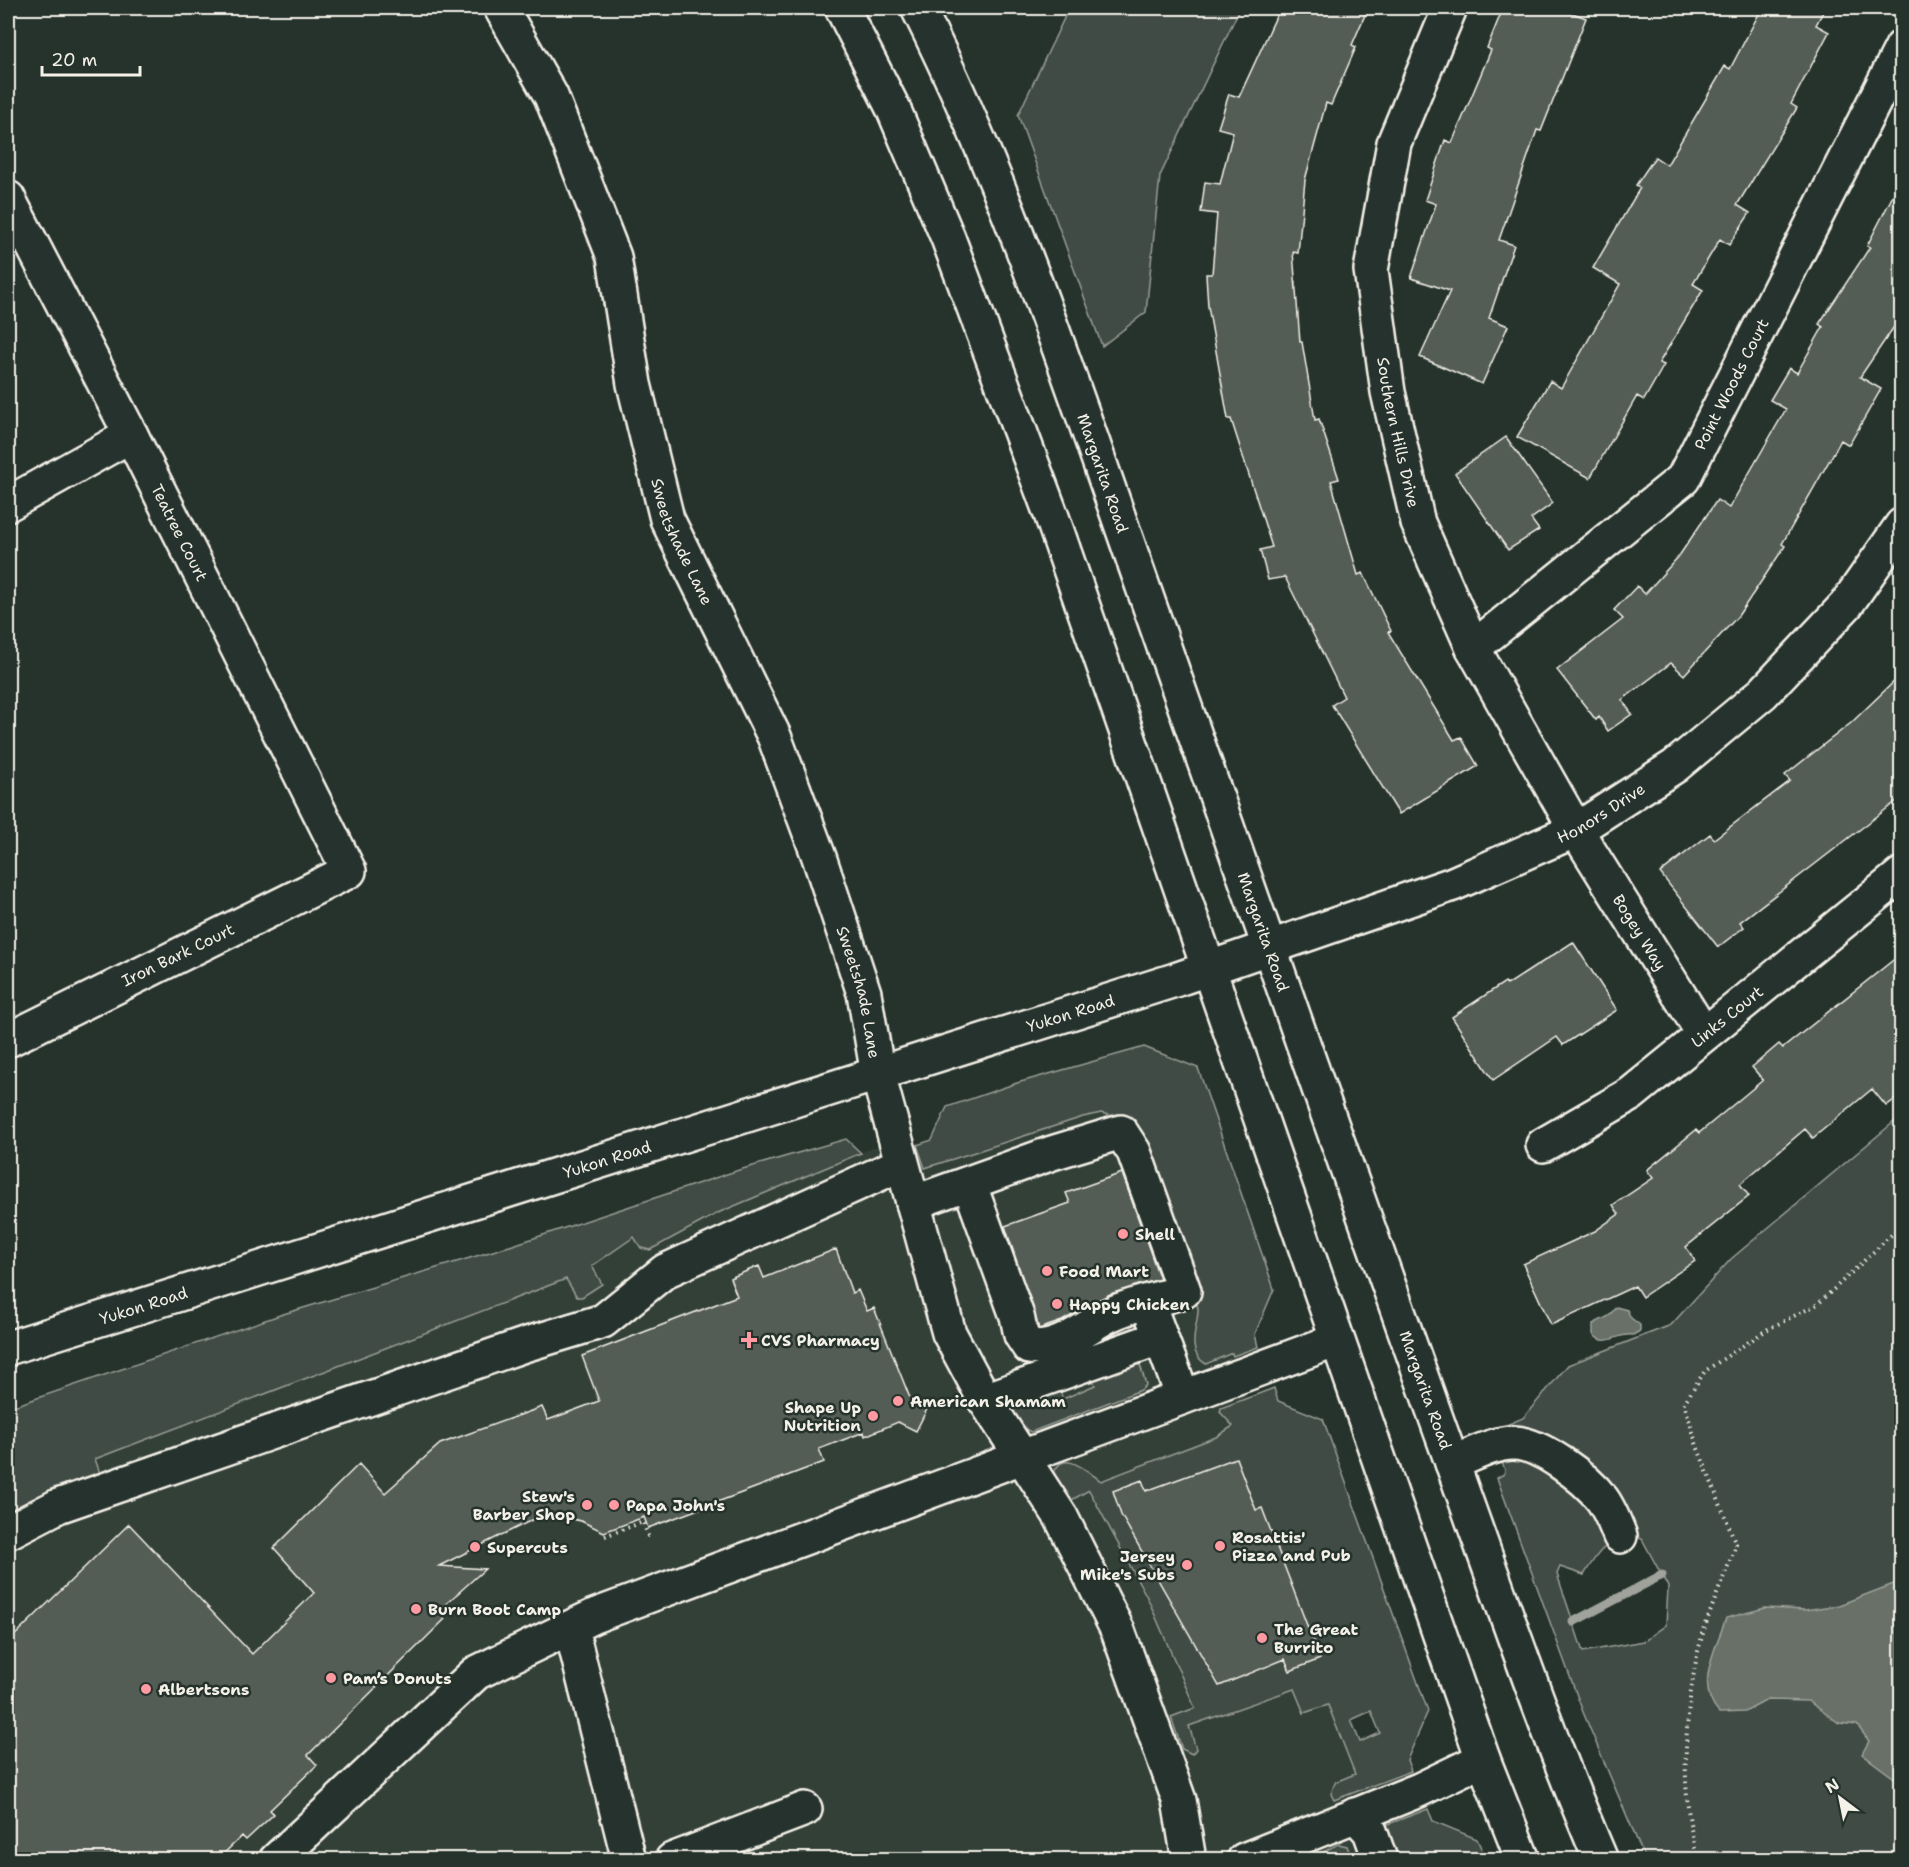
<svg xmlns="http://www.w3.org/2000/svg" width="1909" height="1867" viewBox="0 0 1909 1867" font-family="'Shantell Sans',sans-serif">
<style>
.built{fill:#333f39}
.green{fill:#414b45;stroke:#9a9e96;stroke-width:1.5;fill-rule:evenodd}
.water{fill:#676f68;stroke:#9fa39b;stroke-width:1.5}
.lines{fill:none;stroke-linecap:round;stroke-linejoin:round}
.stream{stroke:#9fa39b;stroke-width:9}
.building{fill:#525c55;stroke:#f4f1e8;stroke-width:1.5}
.minor-casing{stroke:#f4f1e8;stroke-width:38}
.major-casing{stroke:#f4f1e8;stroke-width:38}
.path{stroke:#f4f1e8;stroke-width:4;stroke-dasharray:1.5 4.5;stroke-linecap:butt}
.minor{stroke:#26332d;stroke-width:33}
.major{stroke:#26332d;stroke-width:33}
.poi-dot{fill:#ff9aa2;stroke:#26332d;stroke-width:2}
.labels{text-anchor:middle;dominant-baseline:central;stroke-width:5;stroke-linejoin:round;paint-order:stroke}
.street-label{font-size:16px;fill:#f4f1e8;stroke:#26332d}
.poi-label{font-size:16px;font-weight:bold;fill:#f4f1e8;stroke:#26332d;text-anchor:start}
</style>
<rect width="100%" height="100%" fill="#26332d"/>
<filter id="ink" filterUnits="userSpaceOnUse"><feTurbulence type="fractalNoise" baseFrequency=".0167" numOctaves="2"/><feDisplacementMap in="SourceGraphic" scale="12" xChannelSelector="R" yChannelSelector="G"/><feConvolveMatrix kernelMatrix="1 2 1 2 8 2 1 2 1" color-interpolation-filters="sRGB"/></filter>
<g filter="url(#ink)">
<path class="built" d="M 1102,1058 L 1233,1356 L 1389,1828 L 1412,1859 L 8,1859 L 8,1408 L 280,1315 L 513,1245 L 739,1170 L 846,1139 L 861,1153 L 873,1147 L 917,1145 L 932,1140 L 947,1107 Z"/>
<path class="green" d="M 1069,8 L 1240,8 L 1160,176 L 1146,312 L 1102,346 L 1018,115 Z
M 1144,1047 L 1198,1068 L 1274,1289 L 1255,1334 L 1258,1347 L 1233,1356 L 1232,1353 L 1206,1364 C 1184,1351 1199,1325 1198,1308 L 1142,1145 L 1125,1119 L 1101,1113 L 1083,1117 L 925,1168 L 917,1145 L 932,1140 L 947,1107 L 1017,1083 Z
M 1901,1116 L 1901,1859 L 1645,1859 L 1583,1712 L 1497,1478 L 1504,1474 L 1505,1470 L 1490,1432 L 1523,1418 L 1568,1365 L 1671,1325 L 1731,1259 ZM 1635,1536 L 1642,1539 L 1668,1587 L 1666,1625 L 1644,1641 L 1583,1652 L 1557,1574 L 1560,1567 L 1584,1575 C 1599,1550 1605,1541 1635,1536 Z
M 846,1139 L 861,1153 L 720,1212 L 650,1250 L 641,1248 L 634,1237 L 592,1266 L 602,1284 L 582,1297 L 577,1297 L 566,1279 L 95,1459 L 101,1476 L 8,1520 L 8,1408 L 280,1315 L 513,1245 L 739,1170 Z
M 1139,1361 L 1146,1385 L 1141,1390 L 1031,1432 L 1021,1427 L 1012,1410 L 1014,1406 L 1059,1389 L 1063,1399 L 1095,1385 L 1091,1376 Z
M 1274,1388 L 1278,1401 L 1323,1419 L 1428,1711 L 1407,1760 L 1411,1771 L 1334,1800 L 1331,1794 L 1335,1782 L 1355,1774 L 1328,1705 L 1304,1713 L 1294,1689 L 1189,1726 L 1196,1749 L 1192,1754 L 1182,1749 L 1171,1717 L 1195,1708 L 1148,1599 L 1089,1490 L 1070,1501 L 1053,1477 C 1060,1446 1086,1470 1101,1481 L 1216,1437 L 1233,1426 L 1220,1412 L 1221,1408 ZM 1371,1711 L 1380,1733 L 1360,1742 L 1351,1720 Z
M 1428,1809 L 1433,1821 L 1477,1839 L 1486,1859 L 1402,1859 L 1399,1852 L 1389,1856 L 1383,1826 Z
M 1338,1844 L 1347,1846 L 1352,1859 L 1314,1859 L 1319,1854 Z"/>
<path class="water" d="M 1616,1307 L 1627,1310 L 1631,1318 L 1640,1325 L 1640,1331 L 1633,1335 C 1618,1332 1605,1349 1593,1334 L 1593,1324 L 1609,1316 Z
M 1901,1581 L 1901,1783 L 1862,1754 L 1869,1741 L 1857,1725 L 1839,1723 L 1808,1701 L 1767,1700 L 1745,1712 L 1719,1713 C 1694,1686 1716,1648 1726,1618 L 1765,1608 L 1805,1610 L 1839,1605 Z"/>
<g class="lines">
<path class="stream" d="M 1573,1622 L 1662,1575"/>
</g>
<path class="building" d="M 1280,8 L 1368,8 L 1352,45 L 1356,47 L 1331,105 L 1326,103 L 1305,180 L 1298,253 L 1293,252 L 1300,342 L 1302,342 L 1315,420 L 1319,419 L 1339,479 L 1331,481 L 1358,575 L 1363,573 L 1391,631 L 1388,632 L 1454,740 L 1461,737 L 1478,766 L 1399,814 L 1332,705 L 1344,697 L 1285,577 L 1268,580 L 1260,550 L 1272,547 L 1231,419 L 1228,419 L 1208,306 L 1206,274 L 1212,274 L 1217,214 L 1201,212 L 1205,182 L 1220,184 L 1233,132 L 1218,128 L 1229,94 L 1239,97 Z
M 1503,8 L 1559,8 L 1586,18 L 1541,131 L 1537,130 L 1499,240 L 1514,245 L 1489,318 L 1508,326 L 1482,384 L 1420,357 L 1450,291 L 1411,278 L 1436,204 L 1425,200 L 1445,140 L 1452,143 L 1491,50 L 1487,48 Z
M 1762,8 L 1825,8 L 1816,25 L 1829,32 L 1791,104 L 1797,108 L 1737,205 L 1750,213 L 1729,245 L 1720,239 L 1693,284 L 1703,290 L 1659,363 L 1664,365 L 1644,400 L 1637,396 L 1590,478 L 1517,437 L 1550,381 L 1561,388 L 1620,284 L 1593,268 L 1640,188 L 1636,185 L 1655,157 L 1667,165 L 1725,66 L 1730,69 Z
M 1902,178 L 1902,315 L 1860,377 L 1881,389 L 1849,445 L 1841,440 L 1782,544 L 1785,546 L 1738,616 L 1684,675 L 1671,663 L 1622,700 L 1632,714 L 1608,731 L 1599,717 L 1596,720 L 1557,670 L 1623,619 L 1614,610 L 1637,586 L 1645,594 L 1679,556 L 1717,500 L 1729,508 L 1786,409 L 1770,400 L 1789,368 L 1797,373 L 1823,327 L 1819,324 L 1870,247 L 1867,246 Z
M 1506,437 L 1553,503 L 1531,519 L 1539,530 L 1508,550 L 1455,473 Z
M 1902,674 L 1902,797 L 1740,922 L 1744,927 L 1718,947 L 1660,873 L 1710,834 L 1714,839 L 1790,781 L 1785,775 L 1851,723 Z
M 1573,942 L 1617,1010 L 1563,1045 L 1557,1037 L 1493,1080 L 1452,1017 L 1505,982 L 1507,985 Z
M 1902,953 L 1902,1094 L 1886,1106 L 1872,1089 L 1813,1138 L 1805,1129 L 1740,1184 L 1749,1196 L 1686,1247 L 1695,1261 L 1642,1297 L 1635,1286 L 1551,1325 L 1523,1264 L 1595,1231 L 1619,1214 L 1613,1205 L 1653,1178 L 1647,1170 L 1696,1130 L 1699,1133 L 1763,1080 L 1752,1067 L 1779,1044 L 1783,1048 Z
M 1122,1173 L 1160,1279 L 1110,1294 L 1062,1321 L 1039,1329 L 1005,1226 L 1070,1203 L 1066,1193 Z
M 836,1249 L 852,1293 L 858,1290 L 867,1311 L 874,1308 L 910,1398 L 928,1407 L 916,1431 L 898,1422 L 865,1436 L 864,1432 L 819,1449 L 824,1462 L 648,1528 L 644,1517 L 604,1532 L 581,1521 L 562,1517 L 534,1519 L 439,1566 L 485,1569 L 438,1611 L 445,1619 L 308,1755 L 317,1765 L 270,1810 L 274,1814 L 246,1840 L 242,1836 L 217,1860 L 8,1860 L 8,1642 L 129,1524 L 252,1654 L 314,1593 L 274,1548 L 359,1464 L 385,1493 L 440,1444 L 542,1407 L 548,1420 L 599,1401 L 582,1356 L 737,1296 L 730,1278 L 759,1266 L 764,1278 Z
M 1236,1458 L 1256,1510 L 1262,1508 L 1320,1659 L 1290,1671 L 1285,1659 L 1219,1686 L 1121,1515 L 1113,1491 L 1142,1480 L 1146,1491 Z"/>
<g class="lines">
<defs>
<g id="minor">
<path id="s1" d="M 501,8 L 551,96 L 614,257 L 634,384 L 667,519 L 774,736 L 819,857 L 864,993 L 878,1075 L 949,1333 L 985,1400 L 1061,1517 L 1118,1631 L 1179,1800 L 1189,1860"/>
<path id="s2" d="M 1450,8 L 1394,143 L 1371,270 L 1388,392 L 1418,523 L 1473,648 L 1576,830 L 1703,1033"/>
<path id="s3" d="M 8,198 L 131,435 L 349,871 L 8,1040"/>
<path d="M 8,504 L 131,435"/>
<path id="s4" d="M 1473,648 L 1683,479 L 1902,47"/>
<path id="s5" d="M 1543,1145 L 1631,1094 L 1902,874"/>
<path d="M 913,1203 L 1052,1153 L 1121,1132 L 1134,1152 L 1184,1291 C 1160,1299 1131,1304 1109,1315 C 1085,1327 1059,1352 1029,1347 L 1021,1335 L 1017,1316 L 969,1183"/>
<path d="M 1153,1317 L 1183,1397"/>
<path id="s6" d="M 8,1348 L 1175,980 L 1453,884 L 1576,830 L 1675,766 L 1763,693 L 1846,605 L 1902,525"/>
<path d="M 985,1400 L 1159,1338"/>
<path d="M 1452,1463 C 1471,1456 1493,1443 1513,1443 C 1540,1443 1586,1478 1602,1499 C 1610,1510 1615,1523 1620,1536"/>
<path d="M 8,1532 L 58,1506 L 524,1345 L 603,1321 L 665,1271 L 901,1164"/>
<path d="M 571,1628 L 629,1860"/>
<path d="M 1355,1815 L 1370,1831 L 1380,1859"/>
<path d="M 276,1860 L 476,1673 L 594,1616 L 1337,1340"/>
<path d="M 672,1860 L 805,1809"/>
<path d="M 1244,1860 L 1419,1790 L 1483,1759"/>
</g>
<g id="major">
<path d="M 842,8 L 893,108 L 948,238 L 1052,517 L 1483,1759 L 1523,1860"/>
<path id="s7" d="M 918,8 C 1011,194 1075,394 1144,590 C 1243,871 1340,1152 1441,1432 C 1493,1575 1541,1720 1601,1860"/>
</g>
</defs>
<use href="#minor" class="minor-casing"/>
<use href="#major" class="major-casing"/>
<path class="path" d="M 605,1536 L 643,1522 L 648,1536 L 651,1536
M 1698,1860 C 1680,1797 1684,1724 1696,1661 C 1702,1626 1724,1579 1736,1544 L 1697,1446 L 1684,1403 L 1705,1371 L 1768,1329 L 1818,1304 L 1902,1225"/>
<use href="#minor" class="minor"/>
<use href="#major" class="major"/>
</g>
</g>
<g class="poi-dot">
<circle cx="1123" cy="1234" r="6"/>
<circle cx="1047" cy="1271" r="6"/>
<circle cx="1057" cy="1304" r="6"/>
<path d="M746 1331h6v6h6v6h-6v6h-6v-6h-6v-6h6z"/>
<circle cx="898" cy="1401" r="6"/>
<circle cx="873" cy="1416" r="6"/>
<circle cx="587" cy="1505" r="6"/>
<circle cx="614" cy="1505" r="6"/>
<circle cx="1220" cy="1546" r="6"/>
<circle cx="475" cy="1547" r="6"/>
<circle cx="1187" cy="1565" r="6"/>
<circle cx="416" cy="1609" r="6"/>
<circle cx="1262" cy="1638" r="6"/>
<circle cx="331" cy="1678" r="6"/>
<circle cx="146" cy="1689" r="6"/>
</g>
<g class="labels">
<g class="street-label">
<text stroke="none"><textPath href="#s4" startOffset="376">Point Woods Court</textPath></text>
<text stroke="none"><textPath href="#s2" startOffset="440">Southern Hills Drive</textPath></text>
<text stroke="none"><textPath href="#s7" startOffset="501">Margarita Road</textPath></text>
<text stroke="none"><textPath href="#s3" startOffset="376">Teatree Court</textPath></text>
<text stroke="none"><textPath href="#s1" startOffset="568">Sweetshade Lane</textPath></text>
<text stroke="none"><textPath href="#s6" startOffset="1682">Honors Drive</textPath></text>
<text stroke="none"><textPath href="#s7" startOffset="987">Margarita Road</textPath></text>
<text stroke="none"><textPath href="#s2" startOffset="999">Bogey Way</textPath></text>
<text transform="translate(178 955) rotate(-26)">Iron Bark Court</text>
<text stroke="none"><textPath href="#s1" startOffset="1054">Sweetshade Lane</textPath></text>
<text stroke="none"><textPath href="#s6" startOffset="1114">Yukon Road</textPath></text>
<text stroke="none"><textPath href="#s5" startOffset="225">Links Court</textPath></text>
<text stroke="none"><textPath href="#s6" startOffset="628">Yukon Road</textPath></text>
<text stroke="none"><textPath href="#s6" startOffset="142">Yukon Road</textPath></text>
<text stroke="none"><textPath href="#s7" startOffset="1473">Margarita Road</textPath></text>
</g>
<g class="poi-label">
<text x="1135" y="1234">Shell</text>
<text x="1059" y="1271">Food Mart</text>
<text x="1069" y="1304">Happy Chicken</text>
<text x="761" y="1340">CVS Pharmacy</text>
<text x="910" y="1401">American Shamam</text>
<text x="861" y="1407" text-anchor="end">Shape Up<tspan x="861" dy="18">Nutrition</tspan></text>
<text x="575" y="1496" text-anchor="end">Stew's<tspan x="575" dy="18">Barber Shop</tspan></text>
<text x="626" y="1505">Papa John's</text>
<text x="1232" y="1537">Rosattis'<tspan x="1232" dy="18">Pizza and Pub</tspan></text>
<text x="487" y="1547">Supercuts</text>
<text x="1175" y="1556" text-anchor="end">Jersey<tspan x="1175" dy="18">Mike's Subs</tspan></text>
<text x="428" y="1609">Burn Boot Camp</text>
<text x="1274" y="1629">The Great<tspan x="1274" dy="18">Burrito</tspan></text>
<text x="343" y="1678">Pam’s Donuts</text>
<text x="158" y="1689">Albertsons</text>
</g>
</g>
<rect width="1909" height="1867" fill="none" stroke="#26332d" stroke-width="30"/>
<rect x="15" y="15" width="1879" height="1837" fill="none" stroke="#f4f1e8" stroke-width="2" filter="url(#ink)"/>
<g transform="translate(1840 1798) rotate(328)" stroke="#26332d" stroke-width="4.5" paint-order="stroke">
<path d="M0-4.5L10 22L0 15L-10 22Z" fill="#f4f1e8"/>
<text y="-9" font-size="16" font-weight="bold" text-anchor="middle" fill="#f4f1e8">N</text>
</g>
<path d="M42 66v9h98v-9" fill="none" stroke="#f4f1e8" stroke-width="3"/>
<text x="51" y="66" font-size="18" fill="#f4f1e8" stroke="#26332d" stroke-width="4.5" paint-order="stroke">20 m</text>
</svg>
